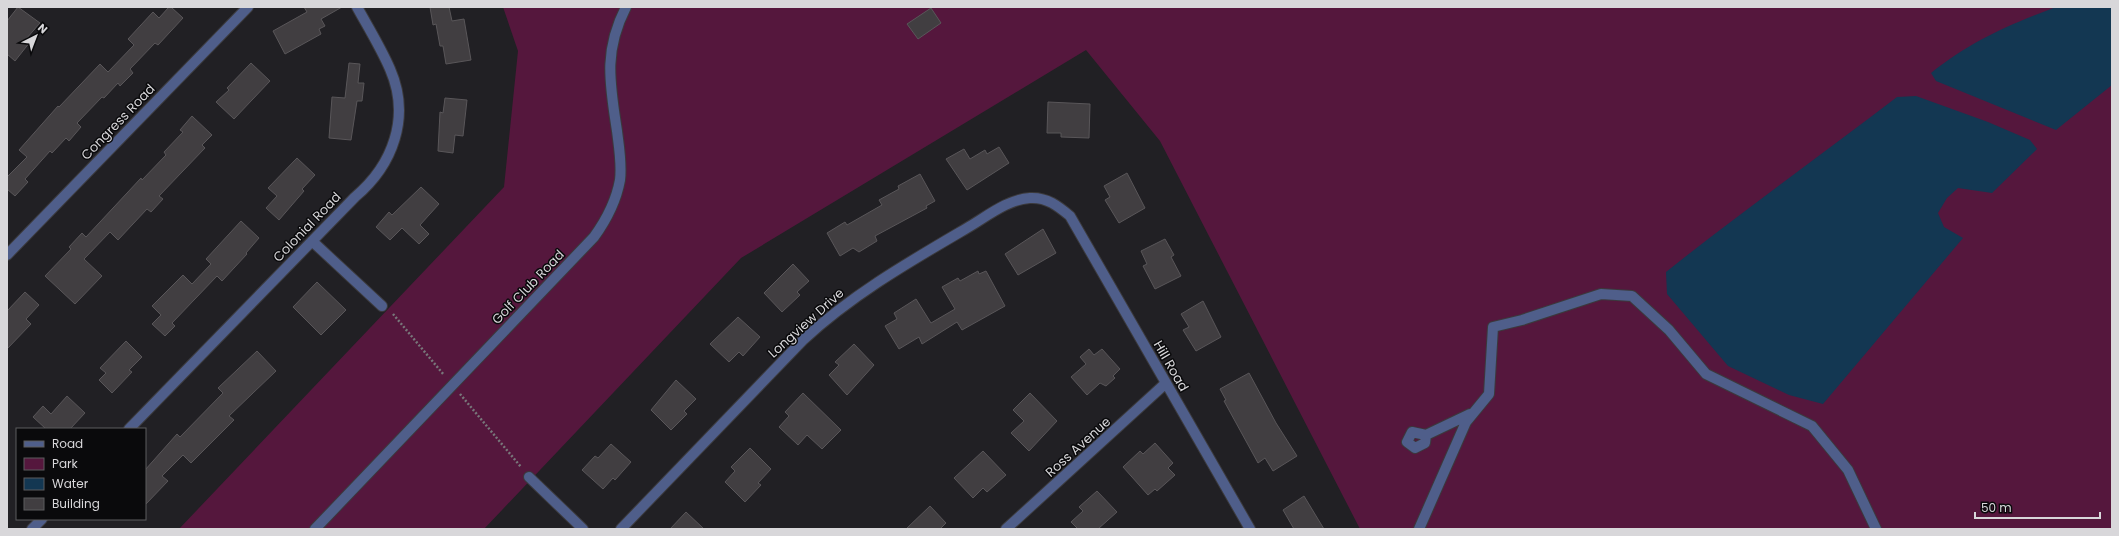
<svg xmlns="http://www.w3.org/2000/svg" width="2119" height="536" viewBox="0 0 2119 536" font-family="Poppins,sans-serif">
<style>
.green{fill:#55173d}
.water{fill:#133752}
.building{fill:#413e41;stroke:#595659}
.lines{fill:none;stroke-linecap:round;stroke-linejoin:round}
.minor-casing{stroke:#3b3a3d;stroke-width:12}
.path{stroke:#78777a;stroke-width:2.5;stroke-dasharray:2 2;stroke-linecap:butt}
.minor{stroke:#4f5e8a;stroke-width:10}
.labels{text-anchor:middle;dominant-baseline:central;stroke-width:3;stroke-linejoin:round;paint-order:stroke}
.street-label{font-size:13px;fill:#d8d7da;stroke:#0a0a0c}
</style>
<rect width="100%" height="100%" fill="#212024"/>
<path class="green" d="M 503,7 L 2112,7 L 2112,529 L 1360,529 L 1160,141 L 1086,50 L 741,258 L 484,529 L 179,529 L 504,187 L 518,51 Z"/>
<path class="water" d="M 2056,7 L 2112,7 L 2112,85 L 2056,130 L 1936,81 L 1931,73 C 1971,41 2008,25 2056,7 Z
M 1916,96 L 1988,122 L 2030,140 L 2037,149 L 1992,193 L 1958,188 L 1947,198 L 1938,213 L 1944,227 L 1963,238 L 1823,404 L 1789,395 L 1728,366 L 1667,294 L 1666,272 C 1741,212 1820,156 1897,97 Z"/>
<path class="building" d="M 18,7 L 40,23 L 26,39 L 30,42 L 15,61 L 7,54 L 7,21 Z
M 169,7 L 171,7 L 183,18 L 158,45 L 155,43 L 130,69 L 133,73 L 120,86 L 118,83 L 104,98 L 102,97 L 77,123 L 81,127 L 69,141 L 66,138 L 52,153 L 50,151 L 25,179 L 28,182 L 15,196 L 7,189 L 7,177 L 27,157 L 19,150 L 58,106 L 59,107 L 100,64 L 108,72 L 134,45 L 128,39 L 153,12 L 159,18 Z
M 304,7 L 342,7 L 321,19 L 325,26 L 319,29 L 321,34 L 285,54 L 273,31 L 307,12 Z
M 430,7 L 449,7 L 452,21 L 464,19 L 471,60 L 446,64 L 443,46 L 440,46 L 436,24 L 433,25 Z
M 931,8 L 941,23 L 918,39 L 907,24 Z
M 251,63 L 270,81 L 234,119 L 216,102 L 229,90 L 227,88 Z
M 349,63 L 360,64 L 358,83 L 364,83 L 362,101 L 357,101 L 351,140 L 329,138 L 332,97 L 345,98 Z
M 445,98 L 467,100 L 463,136 L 455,135 L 453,153 L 438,151 L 440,112 L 443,113 Z
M 1048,102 L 1090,104 L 1089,138 L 1061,137 L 1061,133 L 1047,133 Z
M 192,116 L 212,135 L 202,145 L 205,148 L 159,196 L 163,199 L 151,212 L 147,209 L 118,240 L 110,232 L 84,259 L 102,276 L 75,304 L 45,276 L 71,249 L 69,247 L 82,233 L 86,237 L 141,178 L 142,180 L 166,155 L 164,152 L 183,132 L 180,130 Z
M 999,147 L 1009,163 L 967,190 L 946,159 L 964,149 L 970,159 L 985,150 L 987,154 Z
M 297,158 L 315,175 L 302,189 L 304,191 L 279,220 L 266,208 L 277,196 L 268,188 Z
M 1127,173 L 1145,208 L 1119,223 L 1105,200 L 1110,197 L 1104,186 Z
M 920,174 L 935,201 L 926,206 L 927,208 L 875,236 L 877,241 L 859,252 L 853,248 L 840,256 L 827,233 L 845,222 L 847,225 L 882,205 L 879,200 L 899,189 L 898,186 Z
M 421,187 L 439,204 L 420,225 L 429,234 L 419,244 L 402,228 L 390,240 L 376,227 L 389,212 L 392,215 Z
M 241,221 L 259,238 L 246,253 L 247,254 L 222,281 L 217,276 L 172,323 L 175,326 L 165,336 L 152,324 L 161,315 L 152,306 L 183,275 L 192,284 L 211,264 L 206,259 Z
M 1043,229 L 1056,253 L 1018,275 L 1005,254 Z
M 1165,239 L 1174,255 L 1171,257 L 1181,276 L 1155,289 L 1143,266 L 1147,264 L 1141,251 Z
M 793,264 L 809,281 L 797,292 L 800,295 L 782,312 L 764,293 Z
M 978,271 L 979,274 L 986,271 L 1005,306 L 962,330 L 957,322 L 922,344 L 919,337 L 899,349 L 885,326 L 897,319 L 894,313 L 916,299 L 931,323 L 955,309 L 942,287 L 958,278 L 960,281 Z
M 317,282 L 346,310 L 321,335 L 293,307 Z
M 25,292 L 39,305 L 26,319 L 31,324 L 7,349 L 7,311 Z
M 1203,301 L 1221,337 L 1196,351 L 1183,330 L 1189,327 L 1181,314 Z
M 738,317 L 760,337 L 743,356 L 739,352 L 729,362 L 710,344 Z
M 126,341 L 142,357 L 129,370 L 132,372 L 112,393 L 99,380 L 106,373 L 100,368 Z
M 854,344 L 874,365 L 847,395 L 829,375 L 839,365 L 835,362 Z
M 1089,349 L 1094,355 L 1102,349 L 1120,369 L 1113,376 L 1115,378 L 1106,386 L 1100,383 L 1087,395 L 1071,377 L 1086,364 L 1080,357 Z
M 257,351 L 276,371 L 229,416 L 234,420 L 191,463 L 183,455 L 162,476 L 168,481 L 145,505 L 145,470 L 177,434 L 180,437 L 223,393 L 218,388 Z
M 1249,373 L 1276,423 L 1297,456 L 1273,471 L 1265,458 L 1258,463 L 1224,401 L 1226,400 L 1220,389 Z
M 676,380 L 696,399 L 684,411 L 687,414 L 671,430 L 651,410 Z
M 803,393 L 841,430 L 822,449 L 807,435 L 798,445 L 779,427 L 789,416 L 785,412 Z
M 1030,393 L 1057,421 L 1029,451 L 1011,433 L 1024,421 L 1013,410 Z
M 67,396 L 85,413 L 70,429 L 46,429 L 33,417 L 43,406 L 51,414 Z
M 1155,443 L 1173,463 L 1168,468 L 1175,475 L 1157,491 L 1155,489 L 1148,495 L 1123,467 L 1140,451 L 1143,454 Z
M 611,444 L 631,462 L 615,480 L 613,478 L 603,489 L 582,470 L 595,456 L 598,458 Z
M 750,448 L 771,469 L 758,483 L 761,485 L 745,502 L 725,482 L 735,471 L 731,467 Z
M 983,451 L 1006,475 L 987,492 L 983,488 L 973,498 L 954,478 Z
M 1097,491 L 1117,512 L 1098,529 L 1078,529 L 1071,522 L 1083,511 L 1079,507 Z
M 1304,496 L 1324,529 L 1294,529 L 1283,510 Z
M 930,506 L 946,523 L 940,529 L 906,529 Z
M 686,512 L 704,529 L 670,529 Z"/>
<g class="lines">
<defs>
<path id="minor" d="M 312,241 L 382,306
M 7,255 L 248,7
M 129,429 L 355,197 C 393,165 411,117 390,69 C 381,48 368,27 357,7
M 1426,435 L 1425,443 L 1415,448 L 1407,442 L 1412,432 L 1426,435 L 1470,414
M 529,477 L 583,529
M 32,529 L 42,519
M 315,529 L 594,237 C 607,219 616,202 620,180 C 622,164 619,147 617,131 C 610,84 603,52 626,7
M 621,529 L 803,340 C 853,294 909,262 967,228 C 986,217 1008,199 1030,198 C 1047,197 1058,206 1070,216 L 1250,529
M 1006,529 L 1166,383
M 1419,529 L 1466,422 L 1489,394 L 1493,327 L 1522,320 L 1601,294 L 1632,296 L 1669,330 L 1706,374 L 1812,426 L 1848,470 L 1876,529"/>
</defs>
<use href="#minor" class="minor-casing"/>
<path class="path" d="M 393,314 L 444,375
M 460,394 L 521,467"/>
<use href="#minor" class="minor"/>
</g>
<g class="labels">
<g class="street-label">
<text transform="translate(118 122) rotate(-46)">Congress Road</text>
<text transform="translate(307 227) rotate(-46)">Colonial Road</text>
<text transform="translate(528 287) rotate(-46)">Golf Club Road</text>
<text transform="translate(806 323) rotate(-42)">Longview Drive</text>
<text transform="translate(1171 366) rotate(60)">Hill Road</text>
<text transform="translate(1078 447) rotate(-42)">Ross Avenue</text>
</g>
</g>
<rect width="2119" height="536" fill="none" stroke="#d8d7da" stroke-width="16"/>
<rect x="16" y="428" width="130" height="92" fill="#0a0a0c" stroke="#5c5c5e"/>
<rect x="24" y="441" width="20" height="6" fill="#4f5e8a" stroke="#5c5c5e"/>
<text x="52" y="448" font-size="12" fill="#d8d7da">Road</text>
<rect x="24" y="458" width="20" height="12" fill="#55173d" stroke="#5c5c5e"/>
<text x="52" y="468" font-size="12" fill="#d8d7da">Park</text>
<rect x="24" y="478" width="20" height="12" fill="#133752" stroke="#5c5c5e"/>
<text x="52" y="488" font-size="12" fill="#d8d7da">Water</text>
<rect x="24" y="498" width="20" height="12" fill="#413e41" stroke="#5c5c5e"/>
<text x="52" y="508" font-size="12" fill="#d8d7da">Building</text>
<g transform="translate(36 36) rotate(42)" stroke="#0a0a0c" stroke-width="3" paint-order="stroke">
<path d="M0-3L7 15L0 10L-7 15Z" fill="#d8d7da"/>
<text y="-6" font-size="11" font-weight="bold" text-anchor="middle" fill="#d8d7da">N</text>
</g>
<path d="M1975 512v6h125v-6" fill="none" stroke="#d8d7da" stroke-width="2"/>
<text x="1981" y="512" font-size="12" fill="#d8d7da" stroke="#0a0a0c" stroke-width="3" paint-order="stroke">50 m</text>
</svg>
